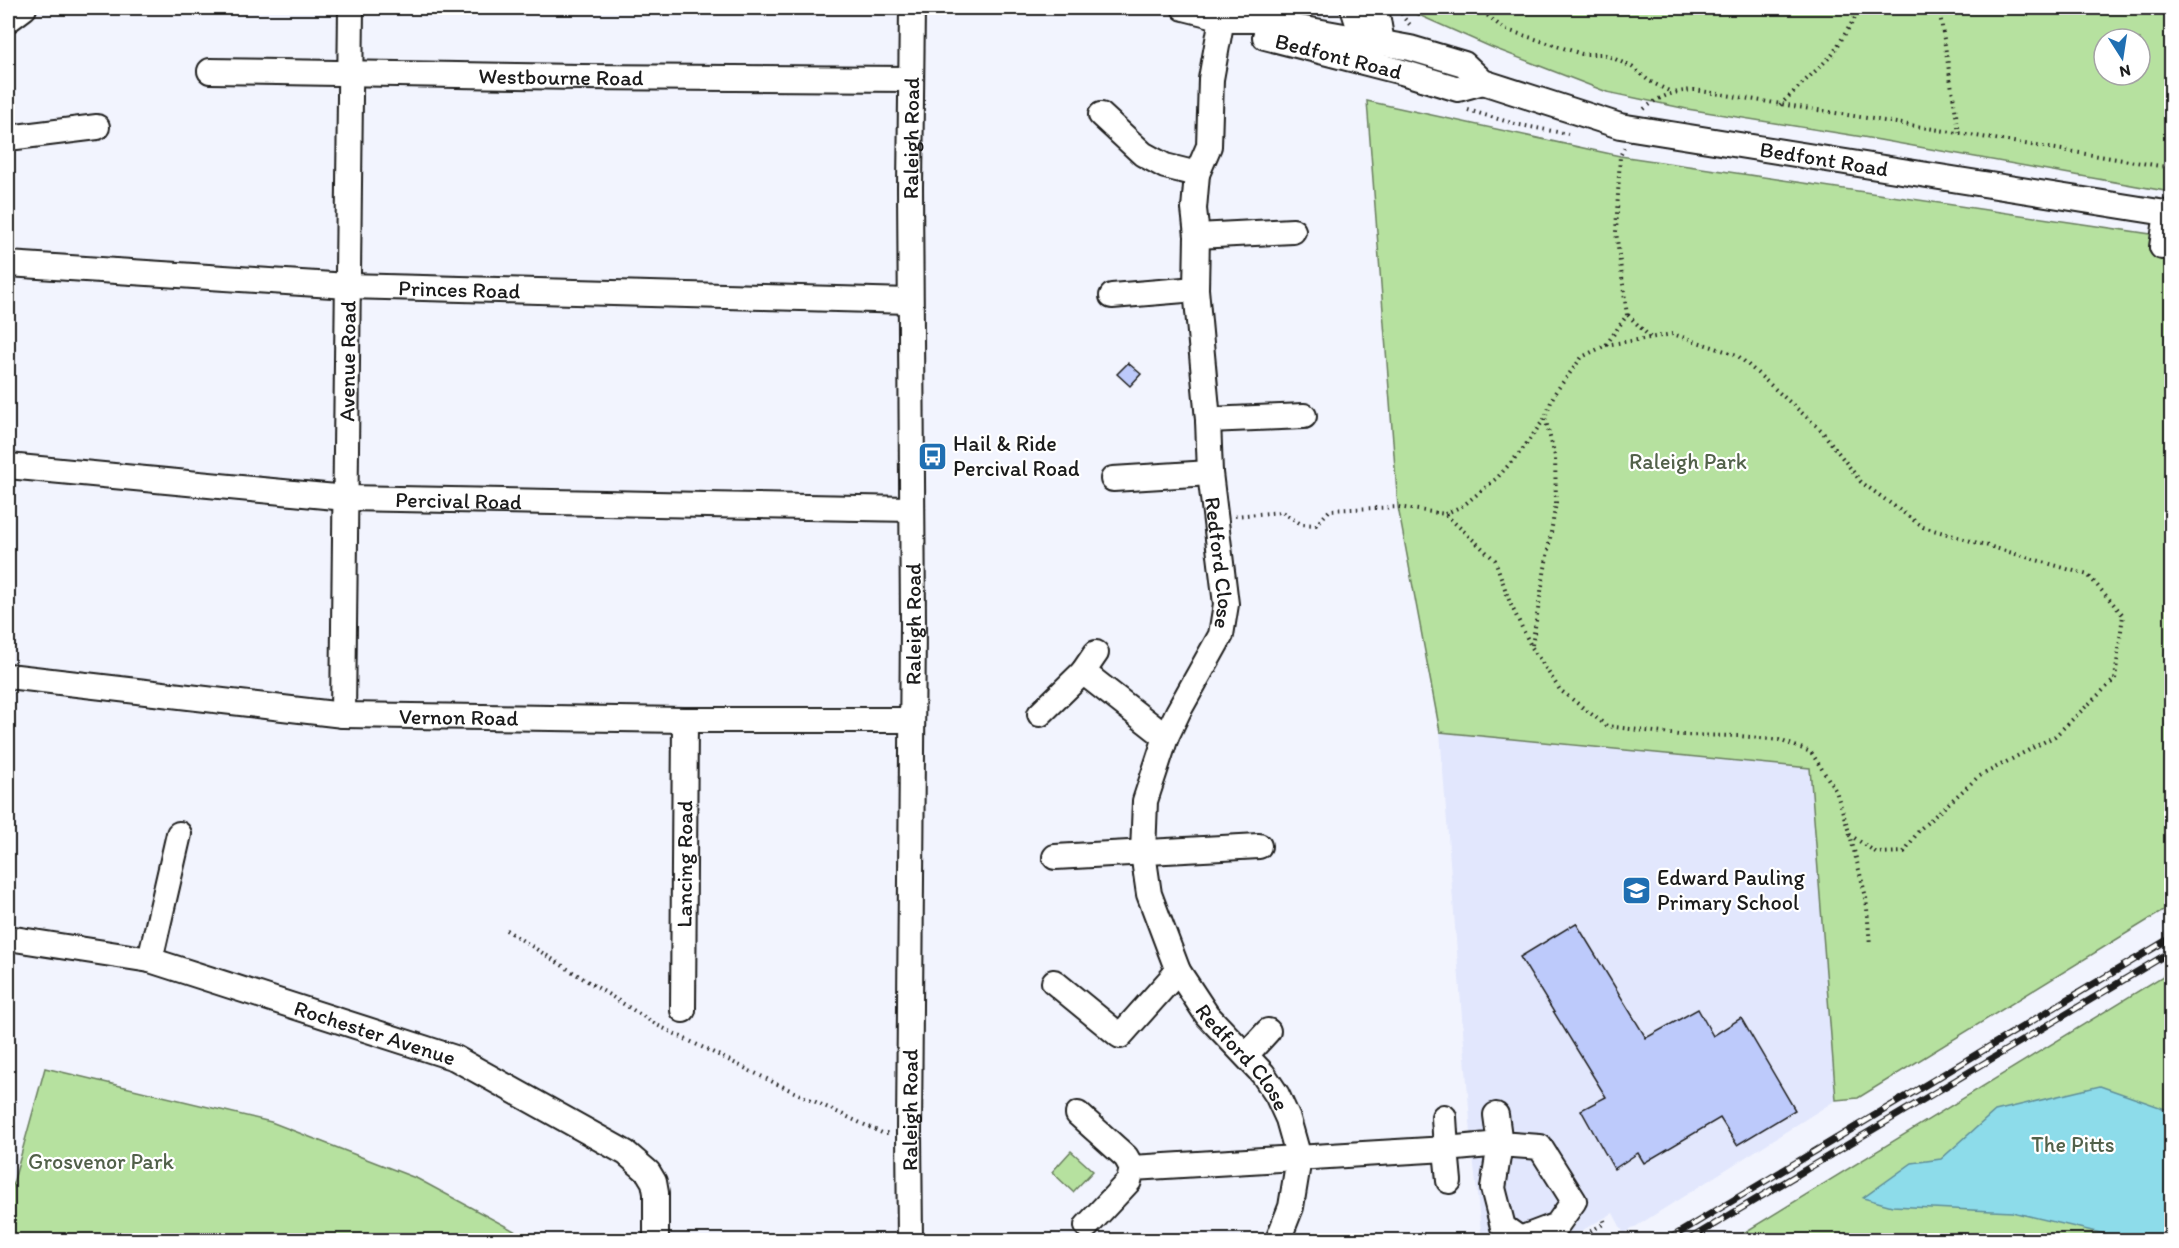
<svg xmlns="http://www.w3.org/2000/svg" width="2179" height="1248" viewBox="0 0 2179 1248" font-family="Itim,sans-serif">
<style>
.built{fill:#e2e7fd}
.green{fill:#b6e19f;stroke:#697e5e;stroke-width:1.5;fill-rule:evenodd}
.water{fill:#8ddcea;stroke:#608f98;stroke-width:1.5}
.building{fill:#bdcafb;stroke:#1c1c1c;stroke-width:1.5}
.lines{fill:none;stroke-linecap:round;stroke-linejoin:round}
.minor-casing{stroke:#1c1c1c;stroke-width:28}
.path{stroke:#1c1c1c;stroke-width:4;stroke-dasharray:1.5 4.5;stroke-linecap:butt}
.minor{stroke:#fff;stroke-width:24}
.rail-casing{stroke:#1c1c1c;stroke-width:7}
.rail{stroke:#fff;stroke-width:4.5;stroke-dasharray:14;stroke-linecap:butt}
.labels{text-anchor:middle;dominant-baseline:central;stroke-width:4.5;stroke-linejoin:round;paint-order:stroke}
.street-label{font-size:22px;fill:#1c1c1c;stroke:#fff}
.poi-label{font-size:22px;fill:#1c1c1c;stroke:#fff;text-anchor:start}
.park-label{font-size:22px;fill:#52614a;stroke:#fff}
</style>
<rect width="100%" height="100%" fill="#f2f4fe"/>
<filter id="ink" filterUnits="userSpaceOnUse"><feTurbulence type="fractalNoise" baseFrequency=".0167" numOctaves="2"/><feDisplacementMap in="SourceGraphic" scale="12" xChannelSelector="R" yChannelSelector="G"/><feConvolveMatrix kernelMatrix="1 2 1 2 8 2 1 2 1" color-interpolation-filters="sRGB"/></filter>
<g filter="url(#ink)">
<path class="built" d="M 1440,732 L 1810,768 L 1836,1100 L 1624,1234 L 1613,1213 L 1565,1240 L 1482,1240 L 1472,1147 Z"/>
<path class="green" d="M 1412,8 L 2171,8 L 2171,192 L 1863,137 L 1687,109 L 1607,92 L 1491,47 L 1414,13 ZM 2104,39 L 2140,39 L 2140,75 L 2104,75 Z
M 1367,101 L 1620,156 L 2171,237 L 2171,906 L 1858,1098 L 1836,1100 L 1810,768 L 1440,732 L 1398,507 Z
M 2171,971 L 2171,1240 L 1732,1240 Z
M 45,1068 L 271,1122 L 418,1179 L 531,1240 L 8,1240 L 8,1202 Z
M 1071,1151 L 1093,1171 L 1073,1192 L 1052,1172 Z"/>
<path class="water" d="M 2100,1086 L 2171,1111 L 2171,1238 L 2160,1240 L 2130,1240 L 2012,1212 L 1892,1206 L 1863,1198 L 1912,1163 L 1941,1159 L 1995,1111 Z"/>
<path class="building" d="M 1128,363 L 1141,374 L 1130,386 L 1117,374 Z
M 1576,923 L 1646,1038 L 1698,1009 L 1713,1036 L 1741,1018 L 1795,1110 L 1737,1145 L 1720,1118 L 1644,1163 L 1638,1153 L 1614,1169 L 1581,1110 L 1606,1097 L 1520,957 Z"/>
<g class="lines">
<defs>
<g id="minor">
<path id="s1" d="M 1184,8 L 1232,20 L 1255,20 L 1410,48 L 1464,64 L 1483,82 L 1620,126 L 2172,214"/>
<path d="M 1353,8 L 1363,39 L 1372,50"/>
<path d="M 1376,8 L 1382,43"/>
<path id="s2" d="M 1222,18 L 1211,79 L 1209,146 L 1197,174 L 1194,209 L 1197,236 L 1196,289 L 1208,420 L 1210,473 L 1226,604 L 1221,635 L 1178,712 L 1166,737 L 1145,801 L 1143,853 L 1149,894 L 1178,971 L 1207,1015 L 1263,1074 L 1277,1095 L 1288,1119 L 1299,1158 L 1291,1207 L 1278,1240"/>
<path d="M 8,20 L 24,8"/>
<path id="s3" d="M 1265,37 L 1402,72 L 1458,89 L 1483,82"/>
<path id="s4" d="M 210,71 L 580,77 L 911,79"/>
<path d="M 1101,115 L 1143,154 L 1165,166 L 1197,174"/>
<path d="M 8,138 L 97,127"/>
<path d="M 1197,236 L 1293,231"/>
<path d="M 2162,247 L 2167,213"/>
<path id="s5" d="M 8,264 L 348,286 L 910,301"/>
<path d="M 1112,296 L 1196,289"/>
<path d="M 1208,420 L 1304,416"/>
<path id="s6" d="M 8,466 L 346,498 L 911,509"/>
<path d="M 1113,479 L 1210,473"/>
<path d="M 1083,672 L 1096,653"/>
<path id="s7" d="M 8,676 L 343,715 L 685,720 L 911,720"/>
<path d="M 1040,714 L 1083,672 L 1166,737"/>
<path id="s8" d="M 343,715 L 351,8"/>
<path d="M 1055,857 L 1259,846"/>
<path id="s9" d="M 8,938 L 150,960 L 455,1058 L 626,1153 L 648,1172 L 654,1182 L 656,1193 L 656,1240"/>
<path d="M 150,960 L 179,834"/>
<path d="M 1054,982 L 1120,1036 L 1178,971"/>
<path id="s10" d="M 683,1010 L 685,720"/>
<path d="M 1246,1055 L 1268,1031"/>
<path d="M 1078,1114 L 1126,1157 L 1132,1168"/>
<path d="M 1500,1144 L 1540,1147 L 1574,1201 L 1557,1225 L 1520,1239 L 1503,1227 L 1493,1188 Z"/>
<path d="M 1449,1181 L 1446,1149 L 1500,1144 L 1496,1115"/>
<path d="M 1087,1226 L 1129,1181 L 1132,1168 L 1446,1149 L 1444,1117"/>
<path id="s11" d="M 910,1240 L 909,1133 L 913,624 L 910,187 L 912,8"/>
</g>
</defs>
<use href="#minor" class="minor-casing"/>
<path class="path" d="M 1400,8 L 1403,17 L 1412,27
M 1478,8 L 1504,29 L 1582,54 L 1603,54 L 1615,59 L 1632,67 L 1649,81 L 1671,92
M 1939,8 L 1959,133
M 1780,105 L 1832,55 L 1861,8
M 1644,109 C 1660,96 1674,91 1695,90 L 2172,168
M 1468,110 L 1515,124 L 1568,134
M 1628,315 L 1650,337
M 1606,345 L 1673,334 L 1737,355 L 1821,430 L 1861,482 L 1923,527 L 2088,575 L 2123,615 L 2115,679 L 2055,736 L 1978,777 L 1920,829 L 1904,852 L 1877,853 L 1850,835
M 1445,514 L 1464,505 L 1497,478 L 1522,450 L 1545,418 L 1554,394 L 1582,357 L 1606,345 L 1627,315 L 1616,232 L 1620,156 L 1625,146
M 1235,516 L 1282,512 L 1301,524 L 1316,525 L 1330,510 L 1398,507 L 1445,514 L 1495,560 L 1510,603 L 1531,646 L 1560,690 L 1607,726 L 1679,735 L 1740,736 L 1779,740 L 1811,752 L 1836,791 L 1850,835 L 1866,897 L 1870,945
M 1532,645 L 1556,503 L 1555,456 L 1545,418
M 506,930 L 657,1025 L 773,1082 L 882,1133 L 890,1133
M 1575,1240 L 1605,1223 L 1603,1218
M 1587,1240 L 1596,1235 L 1599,1240"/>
<use href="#minor" class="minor"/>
<defs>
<path id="rail" d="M 1667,1240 L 2172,937
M 1688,1240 L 2172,951"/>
</defs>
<use href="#rail" class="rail-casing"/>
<use href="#rail" class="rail"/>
</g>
</g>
<defs>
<symbol id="bus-square" viewBox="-11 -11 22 22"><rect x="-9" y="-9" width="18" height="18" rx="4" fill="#1f6fb2" stroke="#fff"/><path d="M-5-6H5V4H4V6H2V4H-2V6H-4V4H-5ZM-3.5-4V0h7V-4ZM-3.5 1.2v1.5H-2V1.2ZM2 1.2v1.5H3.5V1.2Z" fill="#fff"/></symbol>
<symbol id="school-square" viewBox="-11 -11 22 22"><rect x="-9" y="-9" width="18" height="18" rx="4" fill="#1f6fb2" stroke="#fff"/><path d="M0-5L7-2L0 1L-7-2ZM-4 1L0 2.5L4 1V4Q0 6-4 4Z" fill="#fff"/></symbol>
</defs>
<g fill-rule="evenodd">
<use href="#bus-square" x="916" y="440" width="33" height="33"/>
<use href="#school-square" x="1620" y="874" width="33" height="33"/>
</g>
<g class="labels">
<g class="street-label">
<text stroke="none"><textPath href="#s3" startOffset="76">Bedfont Road</textPath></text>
<text stroke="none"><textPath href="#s4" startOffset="351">Westbourne Road</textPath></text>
<text stroke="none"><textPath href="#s11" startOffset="1102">Raleigh Road</textPath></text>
<text stroke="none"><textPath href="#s1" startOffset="663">Bedfont Road</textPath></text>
<text stroke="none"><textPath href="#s5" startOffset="452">Princes Road</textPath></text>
<text stroke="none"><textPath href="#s8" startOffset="354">Avenue Road</textPath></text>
<text stroke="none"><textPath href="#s6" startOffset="452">Percival Road</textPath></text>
<text stroke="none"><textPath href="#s2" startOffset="550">Redford Close</textPath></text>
<text stroke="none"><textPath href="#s11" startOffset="616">Raleigh Road</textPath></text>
<text stroke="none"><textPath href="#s7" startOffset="453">Vernon Road</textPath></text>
<text stroke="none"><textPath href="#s10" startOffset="146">Lancing Road</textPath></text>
<text stroke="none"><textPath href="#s9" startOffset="380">Rochester Avenue</textPath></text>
<text stroke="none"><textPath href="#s2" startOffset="1090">Redford Close</textPath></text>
<text stroke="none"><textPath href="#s11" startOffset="130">Raleigh Road</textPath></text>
</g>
<g class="poi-label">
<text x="953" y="443">Hail &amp; Ride<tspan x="953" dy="25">Percival Road</tspan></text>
<text x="1657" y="877">Edward Pauling<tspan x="1657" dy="25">Primary School</tspan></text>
</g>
<g class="park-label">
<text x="1688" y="461">Raleigh Park</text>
<text x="2073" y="1144">The Pitts</text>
<text x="101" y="1161">Grosvenor Park</text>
</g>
</g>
<rect width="2179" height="1248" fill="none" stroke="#fff" stroke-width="30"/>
<rect x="15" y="15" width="2149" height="1218" fill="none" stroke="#1c1c1c" stroke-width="2" filter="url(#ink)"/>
<g transform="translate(2122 57) rotate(168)"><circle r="28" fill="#ffffff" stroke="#a4a4a4" stroke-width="1.5"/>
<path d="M0-4.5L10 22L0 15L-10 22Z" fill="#1f6fb2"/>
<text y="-9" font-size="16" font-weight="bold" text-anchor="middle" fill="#1c1c1c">N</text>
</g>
</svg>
